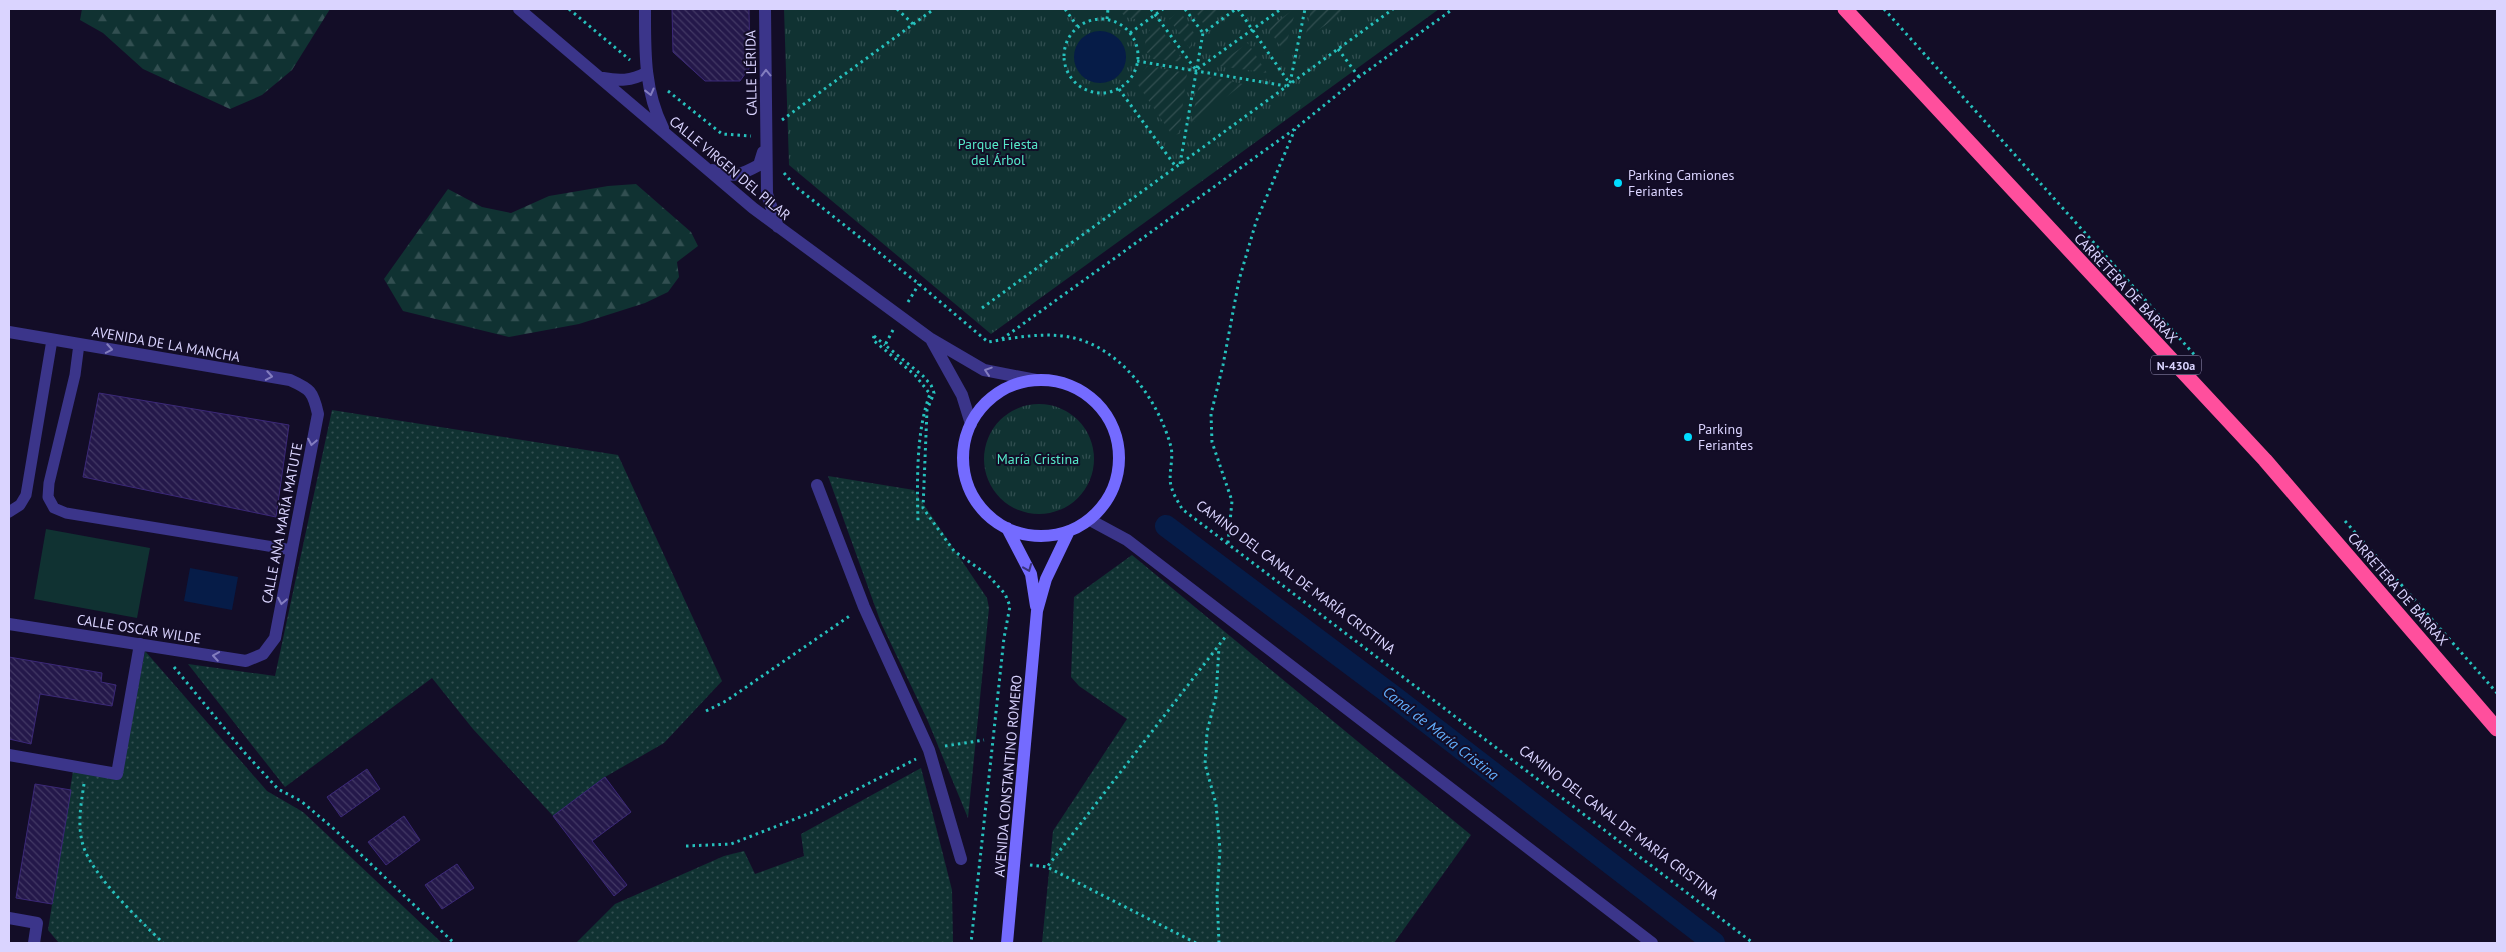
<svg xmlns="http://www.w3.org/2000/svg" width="2506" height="952" viewBox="0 0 2506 952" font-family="'PT Sans',sans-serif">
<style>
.grass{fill:url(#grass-dots)}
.forest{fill:url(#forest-firs)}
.park{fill:url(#park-tufts)}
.garden{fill:url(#garden-furrows)}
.pitch{fill:#103232}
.water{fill:#061c48}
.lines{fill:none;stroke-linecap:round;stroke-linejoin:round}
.canal{stroke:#061c48;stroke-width:22}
.building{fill:url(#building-back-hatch);stroke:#3b2878}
.path{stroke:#26c1bd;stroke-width:3;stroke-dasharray:2.5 4;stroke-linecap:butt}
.lane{stroke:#3b358a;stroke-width:11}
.street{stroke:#3b358a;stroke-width:12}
.secondary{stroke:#746bff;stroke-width:12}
.highway{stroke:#ff4f9d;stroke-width:15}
.oneway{stroke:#837dbf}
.oneway2{stroke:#3a337d}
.poi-dot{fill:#00dcff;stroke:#130d27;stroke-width:2}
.labels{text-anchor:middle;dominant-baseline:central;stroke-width:4;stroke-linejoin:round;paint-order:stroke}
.shield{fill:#130d27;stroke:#9e98be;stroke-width:1}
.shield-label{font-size:12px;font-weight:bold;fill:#dad4ff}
.street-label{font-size:14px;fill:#dad4ff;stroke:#130d27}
.park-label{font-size:14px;fill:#56e9ca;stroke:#130d27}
.poi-label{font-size:14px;fill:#dad4ff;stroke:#130d27;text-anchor:start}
.water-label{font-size:15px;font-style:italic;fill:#62b0ff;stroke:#130d27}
</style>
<defs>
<pattern id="grass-dots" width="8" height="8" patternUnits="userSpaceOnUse" patternTransform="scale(1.25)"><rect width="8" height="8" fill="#103232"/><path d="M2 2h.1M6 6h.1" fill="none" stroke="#324f51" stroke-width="1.8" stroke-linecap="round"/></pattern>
<pattern id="forest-firs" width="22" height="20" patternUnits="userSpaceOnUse" patternTransform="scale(1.25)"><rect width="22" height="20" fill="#103232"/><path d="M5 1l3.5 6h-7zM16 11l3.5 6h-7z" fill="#324f51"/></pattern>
<pattern id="park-tufts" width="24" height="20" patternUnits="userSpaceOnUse" patternTransform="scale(1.25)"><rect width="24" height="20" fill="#103232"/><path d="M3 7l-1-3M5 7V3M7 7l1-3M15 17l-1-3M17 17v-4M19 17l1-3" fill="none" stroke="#324f51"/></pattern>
<pattern id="garden-furrows" width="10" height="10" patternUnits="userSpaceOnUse" patternTransform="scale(1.25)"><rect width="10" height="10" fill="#103232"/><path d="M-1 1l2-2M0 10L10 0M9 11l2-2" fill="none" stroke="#324f51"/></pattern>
<pattern id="building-back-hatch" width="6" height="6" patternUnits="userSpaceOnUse" patternTransform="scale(1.25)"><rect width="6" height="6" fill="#24184a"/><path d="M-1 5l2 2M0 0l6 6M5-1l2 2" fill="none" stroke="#433965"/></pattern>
</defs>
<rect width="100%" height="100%" fill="#130d27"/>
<path class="grass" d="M 332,410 L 618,455 L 722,681 L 664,743 L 605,777 L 553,816 L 473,729 L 432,678 L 285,787 L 188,664 L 275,676 Z
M 828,476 L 914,490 L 987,598 L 989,608 L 968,818 L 927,719 L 881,623 Z
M 1132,555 L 1471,835 L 1394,943 L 1042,943 L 1053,831 L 1127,719 L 1079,686 L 1071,677 L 1074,597 Z
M 145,651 L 267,791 L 303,812 L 442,943 L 59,943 L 48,930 L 73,771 L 120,779 Z
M 921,768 L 952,890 L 953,943 L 576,943 L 615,904 L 724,856 L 744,851 L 755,874 L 804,856 L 801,834 Z"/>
<path class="forest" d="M 82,9 L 330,9 L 292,70 L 262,95 L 230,109 L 143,69 L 103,33 L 80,20 Z
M 636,184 L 691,232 L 698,246 L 677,262 L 679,277 L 668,292 L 645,303 L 579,324 L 509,337 L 403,311 L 384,279 L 448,189 L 482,207 L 511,213 L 549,196 L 608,186 Z"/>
<path class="park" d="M 784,9 L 1439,9 L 991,334 L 789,165 Z
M984 459a55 55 0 1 1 110 0a55 55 0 1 1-110 0Z"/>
<path class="garden" d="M 1117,9 L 1145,9 L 1148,13 L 1135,19 L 1126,17 Z
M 1194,9 L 1219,9 L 1221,11 L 1203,23 Z
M 1294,9 L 1296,9 L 1284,52 L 1268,28 Z
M 1311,9 L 1349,9 L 1305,39 Z
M 1180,11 L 1194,33 L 1190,49 L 1169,19 Z
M 1158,25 L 1184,62 L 1153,59 L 1144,49 L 1147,32 Z
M 1248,43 L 1267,73 L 1220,66 L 1218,64 Z
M 1147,66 L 1187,73 L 1179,134 L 1172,135 L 1136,82 Z
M 1201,75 L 1243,84 L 1191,124 Z"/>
<path class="pitch" d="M 46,529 L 150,548 L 137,618 L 34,599 Z"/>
<path class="water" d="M1074 57a26 26 0 1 1 52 0a26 26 0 1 1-52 0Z
M 190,568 L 238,577 L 232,610 L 184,601 Z"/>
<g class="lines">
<path class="canal" d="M 1166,526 L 1393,696 L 1714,943"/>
</g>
<path class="building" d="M 672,9 L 749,9 L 750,67 L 740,81 L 705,81 L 673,52 Z
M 99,393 L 289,425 L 276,517 L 83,477 Z
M 9,657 L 102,673 L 101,682 L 116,685 L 112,706 L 40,694 L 31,744 L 9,739 Z
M 367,769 L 380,789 L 341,817 L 327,797 Z
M 605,777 L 631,812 L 592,841 L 627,885 L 614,896 L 553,816 Z
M 35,784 L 71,790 L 52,904 L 16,898 Z
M 404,816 L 420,840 L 386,865 L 368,842 Z
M 457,864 L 474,888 L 442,909 L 425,885 Z"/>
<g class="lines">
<path class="path" d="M 569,9 L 630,60
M 897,9 L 913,24
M 1065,9 L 1077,26
M 1151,9 L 1196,70 L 1281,9
M 1185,9 L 1203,33
M 1238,9 L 1290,84
M 1884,9 L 2200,361
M1064 56a37 37 0 1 1 74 0a37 37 0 1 1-74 0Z
M 1107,19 L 1108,9
M 1130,33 L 1163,9
M 1338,49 L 1359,77
M 1137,61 L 1286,86
M 1290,83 L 1305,9
M 1119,89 L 1176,167
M 668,91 L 722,134 L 751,136
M 782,120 L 934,9
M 1180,164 L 1203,33 L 1236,9
M 784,173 L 796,187 L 919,284 L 988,342 C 1013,338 1038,333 1063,336 C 1117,342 1158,398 1171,447 C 1174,461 1167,476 1172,489 C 1174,496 1179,503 1182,509 L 1753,943
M 908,302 L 919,284
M 982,308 L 1393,9
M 893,330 L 885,345 L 923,376 L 931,385 L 934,393 L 927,410 L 923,508 L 954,551 L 988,575 L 1005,594 L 1010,606 L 1004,638 L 971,943
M 874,336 L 873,340 L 915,375 L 930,394 C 916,430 917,483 918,521
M 874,336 L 885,345
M 1002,339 L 1296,128 L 1359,77 L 1453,9
M 2345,521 L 2497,693
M 1228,543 L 1232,501 L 1212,442 L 1211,414 L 1223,365 L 1239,280 L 1256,222 L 1295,129
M 174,667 L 244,752 L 278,789 L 301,801 L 334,829 L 454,943
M 706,711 L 726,701 L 851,615
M 945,746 L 984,740
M 84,784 C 81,804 77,825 83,845 C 92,876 140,920 163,943
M 686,846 L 731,844 L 813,812 L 916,759
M 1030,865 L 1047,867
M 1196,943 L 1047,867 L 1226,636
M 1219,943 L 1217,896 L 1220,850 L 1216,804 L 1205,764 L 1207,732 L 1216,696 L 1219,647"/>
<path class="lane" d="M 79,344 L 75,375 L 49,483 L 48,497 L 54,508 L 66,513 L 292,550
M 9,512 L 20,505 L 26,495 L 52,340"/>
<path class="street" d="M 519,9 L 753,208 L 931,339 L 984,370 L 1036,380
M 645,9 C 645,51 644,90 663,128
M 765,9 L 767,194 L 778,227
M 603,78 C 619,81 631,81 646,73
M 712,170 C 734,178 739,176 759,165 L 763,152
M 9,332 L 290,380 C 310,389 313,391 318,414 L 275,638 L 263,654 L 246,661 L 9,624
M 932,341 L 962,395 L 971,424
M 817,485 L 864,607 L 929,750 L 961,859
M 1090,520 L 1127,540 L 1652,943
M 9,755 L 117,774 L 140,644
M 9,918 L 37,923 L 34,943"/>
<path class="secondary" d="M963 458a78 78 0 1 1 156 0a78 78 0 1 1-156 0Z
M 1007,528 L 1031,574 L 1036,606
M 1007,943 L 1037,611 L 1046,579 L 1069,531"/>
<path class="highway" d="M 1845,9 L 2265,460 L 2497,729"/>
</g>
<defs><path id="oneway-chevron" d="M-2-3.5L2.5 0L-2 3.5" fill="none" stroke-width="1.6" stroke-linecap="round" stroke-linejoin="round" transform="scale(1.25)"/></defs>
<g class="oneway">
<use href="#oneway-chevron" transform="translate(766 73) rotate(-91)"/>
<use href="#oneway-chevron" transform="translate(650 92) rotate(76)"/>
<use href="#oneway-chevron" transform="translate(109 349) rotate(10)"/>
<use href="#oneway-chevron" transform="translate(988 371) rotate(-162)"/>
<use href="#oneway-chevron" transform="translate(269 376) rotate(10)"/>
<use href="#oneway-chevron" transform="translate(312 442) rotate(101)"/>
<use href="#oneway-chevron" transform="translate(282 601) rotate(101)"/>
<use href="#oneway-chevron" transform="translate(216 656) rotate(-171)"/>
</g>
<use class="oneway2" href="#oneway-chevron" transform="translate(1028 568) rotate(68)"/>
<g class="poi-dot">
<circle cx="1618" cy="183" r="5"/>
<circle cx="1688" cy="437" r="5"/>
</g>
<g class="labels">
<rect class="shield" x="2151" y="355.5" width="50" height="19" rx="4"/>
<g class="shield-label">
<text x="2176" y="365">N-430a</text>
</g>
<g class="street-label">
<text transform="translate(751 73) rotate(-91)">CALLE LÉRIDA</text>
<text transform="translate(730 168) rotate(40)">CALLE VIRGEN DEL PILAR</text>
<text transform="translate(2126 288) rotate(47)">CARRETERA DE BARRAX</text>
<text transform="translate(166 344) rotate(10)">AVENIDA DE LA MANCHA</text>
<text transform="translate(282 523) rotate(-79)">CALLE ANA MARÍA MATUTE</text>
<text transform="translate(1296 577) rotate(37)">CAMINO DEL CANAL DE MARÍA CRISTINA</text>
<text transform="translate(2398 589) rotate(49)">CARRETERA DE BARRAX</text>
<text transform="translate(139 629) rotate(9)">CALLE OSCAR WILDE</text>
<text transform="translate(1008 776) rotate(-85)">AVENIDA CONSTANTINO ROMERO</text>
<text transform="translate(1619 822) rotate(37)">CAMINO DEL CANAL DE MARÍA CRISTINA</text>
</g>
<g class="park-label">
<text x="998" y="144">Parque Fiesta<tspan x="998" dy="16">del Árbol</tspan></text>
<text x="1038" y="459">María Cristina</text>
</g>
<g class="poi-label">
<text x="1628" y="175">Parking Camiones<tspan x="1628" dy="16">Feriantes</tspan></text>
<text x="1698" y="429">Parking<tspan x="1698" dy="16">Feriantes</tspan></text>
</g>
<g class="water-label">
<text transform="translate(1441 733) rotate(38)">Canal de María Cristina</text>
</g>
</g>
<rect width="2506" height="952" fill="none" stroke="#dad4ff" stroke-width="20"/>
</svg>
